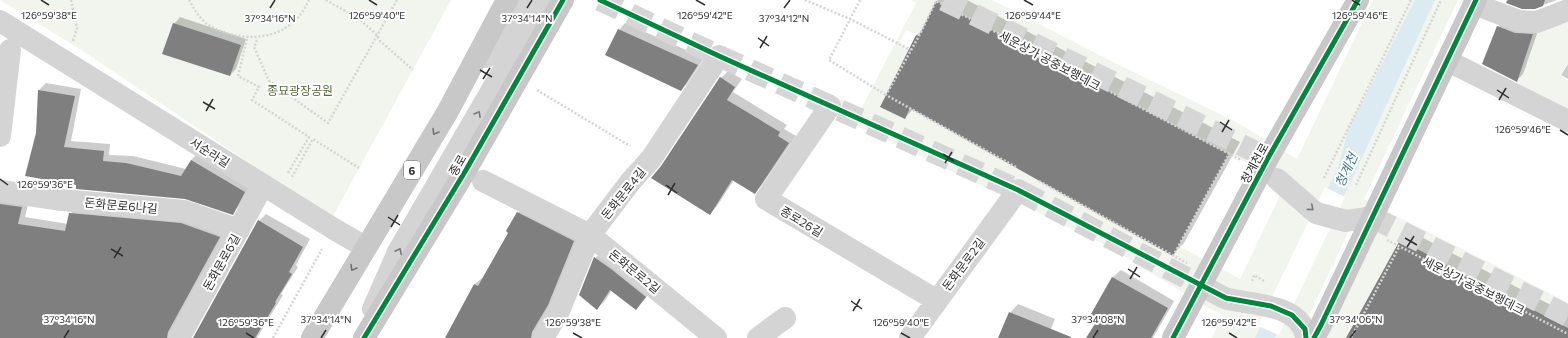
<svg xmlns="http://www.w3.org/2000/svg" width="1568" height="338" viewBox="0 0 1568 338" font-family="Commissioner,'Noto Sans KR',sans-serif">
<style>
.green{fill:#f2f5ed;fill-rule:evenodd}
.water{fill:#dbebf1}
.pier{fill:#fff}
.shadow{fill:#0003}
.building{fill:#7f7f7f}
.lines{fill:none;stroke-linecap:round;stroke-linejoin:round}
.minor-tunnel{stroke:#d6d6d6;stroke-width:22;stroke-dasharray:22 11;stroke-linecap:butt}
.path{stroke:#d4d4d4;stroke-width:2.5;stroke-dasharray:2 2;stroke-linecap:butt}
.minor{stroke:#d4d4d4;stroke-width:22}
.major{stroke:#c8c8c8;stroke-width:22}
.cycleway-casing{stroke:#fff;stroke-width:8}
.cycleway{stroke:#00873e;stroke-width:5}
.oneway{stroke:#7a7a7a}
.oneway2{stroke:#747474}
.ticks{fill:none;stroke:#303030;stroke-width:1.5}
.labels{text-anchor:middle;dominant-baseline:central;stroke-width:4;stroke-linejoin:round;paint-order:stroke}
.shield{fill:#fff;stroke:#6e6e6e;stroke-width:1}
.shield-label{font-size:11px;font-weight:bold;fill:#303030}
.street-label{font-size:12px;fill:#303030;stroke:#fff}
.park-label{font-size:12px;fill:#586a3f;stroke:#fff}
.water-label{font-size:13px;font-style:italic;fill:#41798f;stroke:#fff}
.ticks-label{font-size:10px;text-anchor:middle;fill:#303030;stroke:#fff;stroke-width:4;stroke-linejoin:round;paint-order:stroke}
</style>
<rect width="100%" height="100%" fill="#fff"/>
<path class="green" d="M 0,0 L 451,0 L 333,216 L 279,183 L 80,49 Z
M 911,0 L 992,0 L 1113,62 L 1236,122 L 1297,159 L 1373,0 L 1458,0 L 1364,199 L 1386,211 L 1509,272 L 1568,303 L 1568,328 L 1400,240 L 1347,336 L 1351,338 L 1212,338 L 1223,314 L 1208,308 L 1106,245 L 807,102 L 812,86 L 861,109 L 916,3 ZM 936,1 L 1263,171 L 1285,185 L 1240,279 L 1179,246 L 1173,255 L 910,108 L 905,119 L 911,50 L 899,44 L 906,30 L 919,36 ZM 1351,226 L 1372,239 L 1326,325 L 1309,316 Z
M 1568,17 L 1568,63 L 1560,75 L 1568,81 L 1568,112 L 1516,85 L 1535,29 Z"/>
<path class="water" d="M 1415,0 L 1435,0 L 1354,175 L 1275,338 L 1255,338 L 1338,167 L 1349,127 Z"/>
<path class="pier" d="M 1325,187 L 1345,197 L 1279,335 L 1258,326 Z"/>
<path class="shadow" d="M 938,0 L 967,0 L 1240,142 L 1184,243 L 1173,254 L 913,109 L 905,118 L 917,35 L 923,30 Z
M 1507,0 L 1557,0 L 1535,8 L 1522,8 L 1506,2 Z
M 180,17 L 246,39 L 236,69 L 230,75 L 174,24 Z
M 1504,20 L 1539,28 L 1523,74 L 1517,80 L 1498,27 Z
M 625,23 L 704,58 L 687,84 L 681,90 L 619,30 Z
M 1568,64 L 1568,79 L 1561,75 Z
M 728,71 L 742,79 L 733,92 L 787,125 L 784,129 L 796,136 L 762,185 L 755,193 L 734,180 L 717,206 L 710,214 L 662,166 L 721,78 Z
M 46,83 L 81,89 L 71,141 L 110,144 L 109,155 L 133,156 L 186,169 L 191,160 L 198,153 L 251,185 L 239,206 L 232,213 L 186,198 L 78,184 L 37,133 L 39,90 Z
M 0,194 L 29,200 L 25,217 L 68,224 L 70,214 L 78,206 L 189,216 L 227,229 L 177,338 L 0,338 Z
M 524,206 L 580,234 L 540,338 L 448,338 L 446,337 L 475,284 L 482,278 L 483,278 L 510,232 L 518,213 Z
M 266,214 L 310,239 L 296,265 L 298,267 L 281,294 L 283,295 L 257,338 L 194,338 L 259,221 Z
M 1410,231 L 1568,314 L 1568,338 L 1353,338 L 1348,336 L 1401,240 Z
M 602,252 L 652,290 L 642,302 L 612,290 L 604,302 L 597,308 L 595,258 Z
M 1121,270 L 1174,301 L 1153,338 L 1087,338 L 1099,318 L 1092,314 L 1113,277 Z
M 1018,304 L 1055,319 L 1047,338 L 999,338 L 1010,313 Z"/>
<path class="building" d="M 1508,0 L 1545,0 L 1543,6 L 1535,9 L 1522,9 L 1506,3 Z
M 936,1 L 1229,154 L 1173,256 L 910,108 L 905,119 L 880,107 L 916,35 L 919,36 Z
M 173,23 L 241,45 L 230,76 L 162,54 Z
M 1497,26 L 1515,33 L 1533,34 L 1517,82 L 1482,64 Z
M 618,29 L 698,65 L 681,91 L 605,55 Z
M 720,77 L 735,87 L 727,100 L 780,132 L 778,136 L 789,143 L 755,194 L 732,180 L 710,215 L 651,178 L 661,166 Z
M 38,90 L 75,96 L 64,147 L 104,151 L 103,161 L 126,163 L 181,176 L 191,160 L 245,192 L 233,215 L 185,199 L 76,189 L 76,185 L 25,176 L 36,133 Z
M 0,204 L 22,207 L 18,224 L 65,231 L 69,213 L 181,223 L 220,237 L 168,332 L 167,338 L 0,338 Z
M 517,212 L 574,241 L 548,305 L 532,332 L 531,338 L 445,338 L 474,284 L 478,286 L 508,233 L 506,231 Z
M 258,220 L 303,247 L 289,272 L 292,274 L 275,302 L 276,303 L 255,338 L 193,338 Z
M 1400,240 L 1568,328 L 1568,338 L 1346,338 Z
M 594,257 L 611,269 L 646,297 L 636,310 L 610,290 L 597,310 L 579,295 Z
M 1112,277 L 1168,308 L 1151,338 L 1086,338 L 1098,319 L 1091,314 Z
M 1009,312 L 1071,337 L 1071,338 L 998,338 Z"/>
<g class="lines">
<path class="minor-tunnel" d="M 600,0 L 719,56 L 1018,190 L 1200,285
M 944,0 L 1268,158
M 1372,217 L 1568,316"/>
<path class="path" d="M 71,0 L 77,28 L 73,41
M 189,0 C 193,8 200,19 207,24 C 231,40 271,43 293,22 C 301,16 305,8 309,0
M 326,0 L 359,19 L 377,35 L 380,41 L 413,70
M 805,0 L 850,19 L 911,50
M 860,0 L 829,60 L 886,95
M 247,39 L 238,76 L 259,87 L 252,100 L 309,137 L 288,173
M 257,40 L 254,47 L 269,81 L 328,123 L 397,0
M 537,90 L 630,146
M 1016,167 L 886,95 L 919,36 L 936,1 L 1241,160
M 292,177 L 313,139 L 359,168
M 1324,178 L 1411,0
M 1039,181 L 1187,263
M 1356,185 L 1441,0
M 1387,240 L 1568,334
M 1173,256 L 1229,154
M 1252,281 L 1254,275 L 1264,281
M 273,338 L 322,249
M 1351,338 L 1399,247"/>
<path class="minor" d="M 1474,4 L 1519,21 L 1537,22 L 1568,10
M 0,21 L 334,229 L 365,247
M 486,57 L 525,0
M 1448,61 L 1568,121
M 830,106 L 766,199 L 936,300
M 0,136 L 10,50
M 1277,179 L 1316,213 L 1346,221 L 1372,217
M 483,181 L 590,235 L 716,338
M 0,191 L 62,200 L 184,211 L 239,230
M 1200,285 C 1209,289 1219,296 1228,299 C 1254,305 1302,304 1306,338
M 373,309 L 398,252 L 544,0
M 179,338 L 263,185
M 543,338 L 559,311 L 590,235 L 631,181 L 651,159 L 719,56
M 758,338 L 785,318
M 910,338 L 1018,190"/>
<path class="major" d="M 312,338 L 448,111 L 507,0
M 364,338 L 466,170 L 563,0
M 1173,338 L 1268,158 L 1358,0
M 1314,338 L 1321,325 L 1476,0"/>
<defs>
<path id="cycleway" d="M 600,0 L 719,56 L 1018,190 L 1226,298 L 1271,306 L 1292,315 L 1305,329 L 1306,338
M 364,338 L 466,170 L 563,0
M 1173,338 L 1268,158 L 1358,0
M 1314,338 L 1321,325 L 1476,0"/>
</defs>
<use href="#cycleway" class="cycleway-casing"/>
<use href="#cycleway" class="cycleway"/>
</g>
<defs><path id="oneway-chevron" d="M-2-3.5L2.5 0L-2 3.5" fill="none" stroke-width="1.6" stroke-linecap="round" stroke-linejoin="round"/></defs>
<g class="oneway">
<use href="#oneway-chevron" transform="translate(478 114) rotate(-60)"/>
<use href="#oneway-chevron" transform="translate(1311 208) rotate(40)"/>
<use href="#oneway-chevron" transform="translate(399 251) rotate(-63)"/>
</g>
<g class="oneway2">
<use href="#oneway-chevron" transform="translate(435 132) rotate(121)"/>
<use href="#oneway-chevron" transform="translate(353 268) rotate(120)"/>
</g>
<path class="ticks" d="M 41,0 L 49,5M 369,0 L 377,5M 696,0 L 705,5M 1024,0 L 1033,5M 1352,0 L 1360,5M 270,8 L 275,0M 527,8 L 532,0M 784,8 L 790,0M 758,38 L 769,46M 760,48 L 767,36M 480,70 L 492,77M 483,79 L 490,68M 1497,90 L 1509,98M 1499,100 L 1506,88M 203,102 L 215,109M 206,111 L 213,99M 1220,122 L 1232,130M 1560,130 L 1568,135M 1222,132 L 1229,120M 943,154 L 954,161M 945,163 L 952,152M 0,179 L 8,185M 666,185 L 677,193M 668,195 L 675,183M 388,217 L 400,225M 391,227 L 398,215M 1405,238 L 1417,245M 1407,247 L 1414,236M 111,249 L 123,256M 114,258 L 121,247M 1128,269 L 1140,277M 1130,279 L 1137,267M 851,301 L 862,309M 853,311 L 860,299M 246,333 L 254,338M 573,333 L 582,338M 901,333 L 910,338M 1229,333 L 1237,338M 64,338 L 69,330M 321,338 L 326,330M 1093,338 L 1098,330M 1350,338 L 1356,330"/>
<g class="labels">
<rect class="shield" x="404" y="161" width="16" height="18" rx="3"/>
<g class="shield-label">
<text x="412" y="170">6</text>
</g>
<g class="street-label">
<text transform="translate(1050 60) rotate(28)">세운상가 공중보행데크</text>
<text transform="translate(210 152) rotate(32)">서순라길</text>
<text transform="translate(1254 163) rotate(-61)">청계천로</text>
<text transform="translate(457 165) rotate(-60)">종로</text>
<text transform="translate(623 193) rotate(-51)">돈화문로4길</text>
<text transform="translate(121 205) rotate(5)">돈화문로6나길</text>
<text transform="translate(802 221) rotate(31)">종로26길</text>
<text transform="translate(221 262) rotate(-61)">돈화문로6길</text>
<text transform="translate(963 264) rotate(-53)">돈화문로2길</text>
<text transform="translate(635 271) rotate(39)">돈화문로2길</text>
<text transform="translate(1474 285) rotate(27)">세운상가 공중보행데크</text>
</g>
<g class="park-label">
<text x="300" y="90">종묘광장공원</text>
</g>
<g class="water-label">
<text transform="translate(1346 170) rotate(-65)">청계천</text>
</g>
</g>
<g class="ticks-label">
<text x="49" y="19">126°59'38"E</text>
<text x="1033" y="19">126°59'44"E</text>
<text x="705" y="19">126°59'42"E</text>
<text x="377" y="19">126°59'40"E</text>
<text x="1360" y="19">126°59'46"E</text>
<text x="270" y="22">37°34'16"N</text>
<text x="527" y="22">37°34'14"N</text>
<text x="784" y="22">37°34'12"N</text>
<text x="1523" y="133">126°59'46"E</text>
<text x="45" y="188">126°59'36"E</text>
<text x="69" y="323">37°34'16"N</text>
<text x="326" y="323">37°34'14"N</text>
<text x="1098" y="323">37°34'08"N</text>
<text x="1356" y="323">37°34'06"N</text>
<text x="246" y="326">126°59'36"E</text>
<text x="573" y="326">126°59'38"E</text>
<text x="901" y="326">126°59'40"E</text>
<text x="1229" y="326">126°59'42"E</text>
</g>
</svg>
